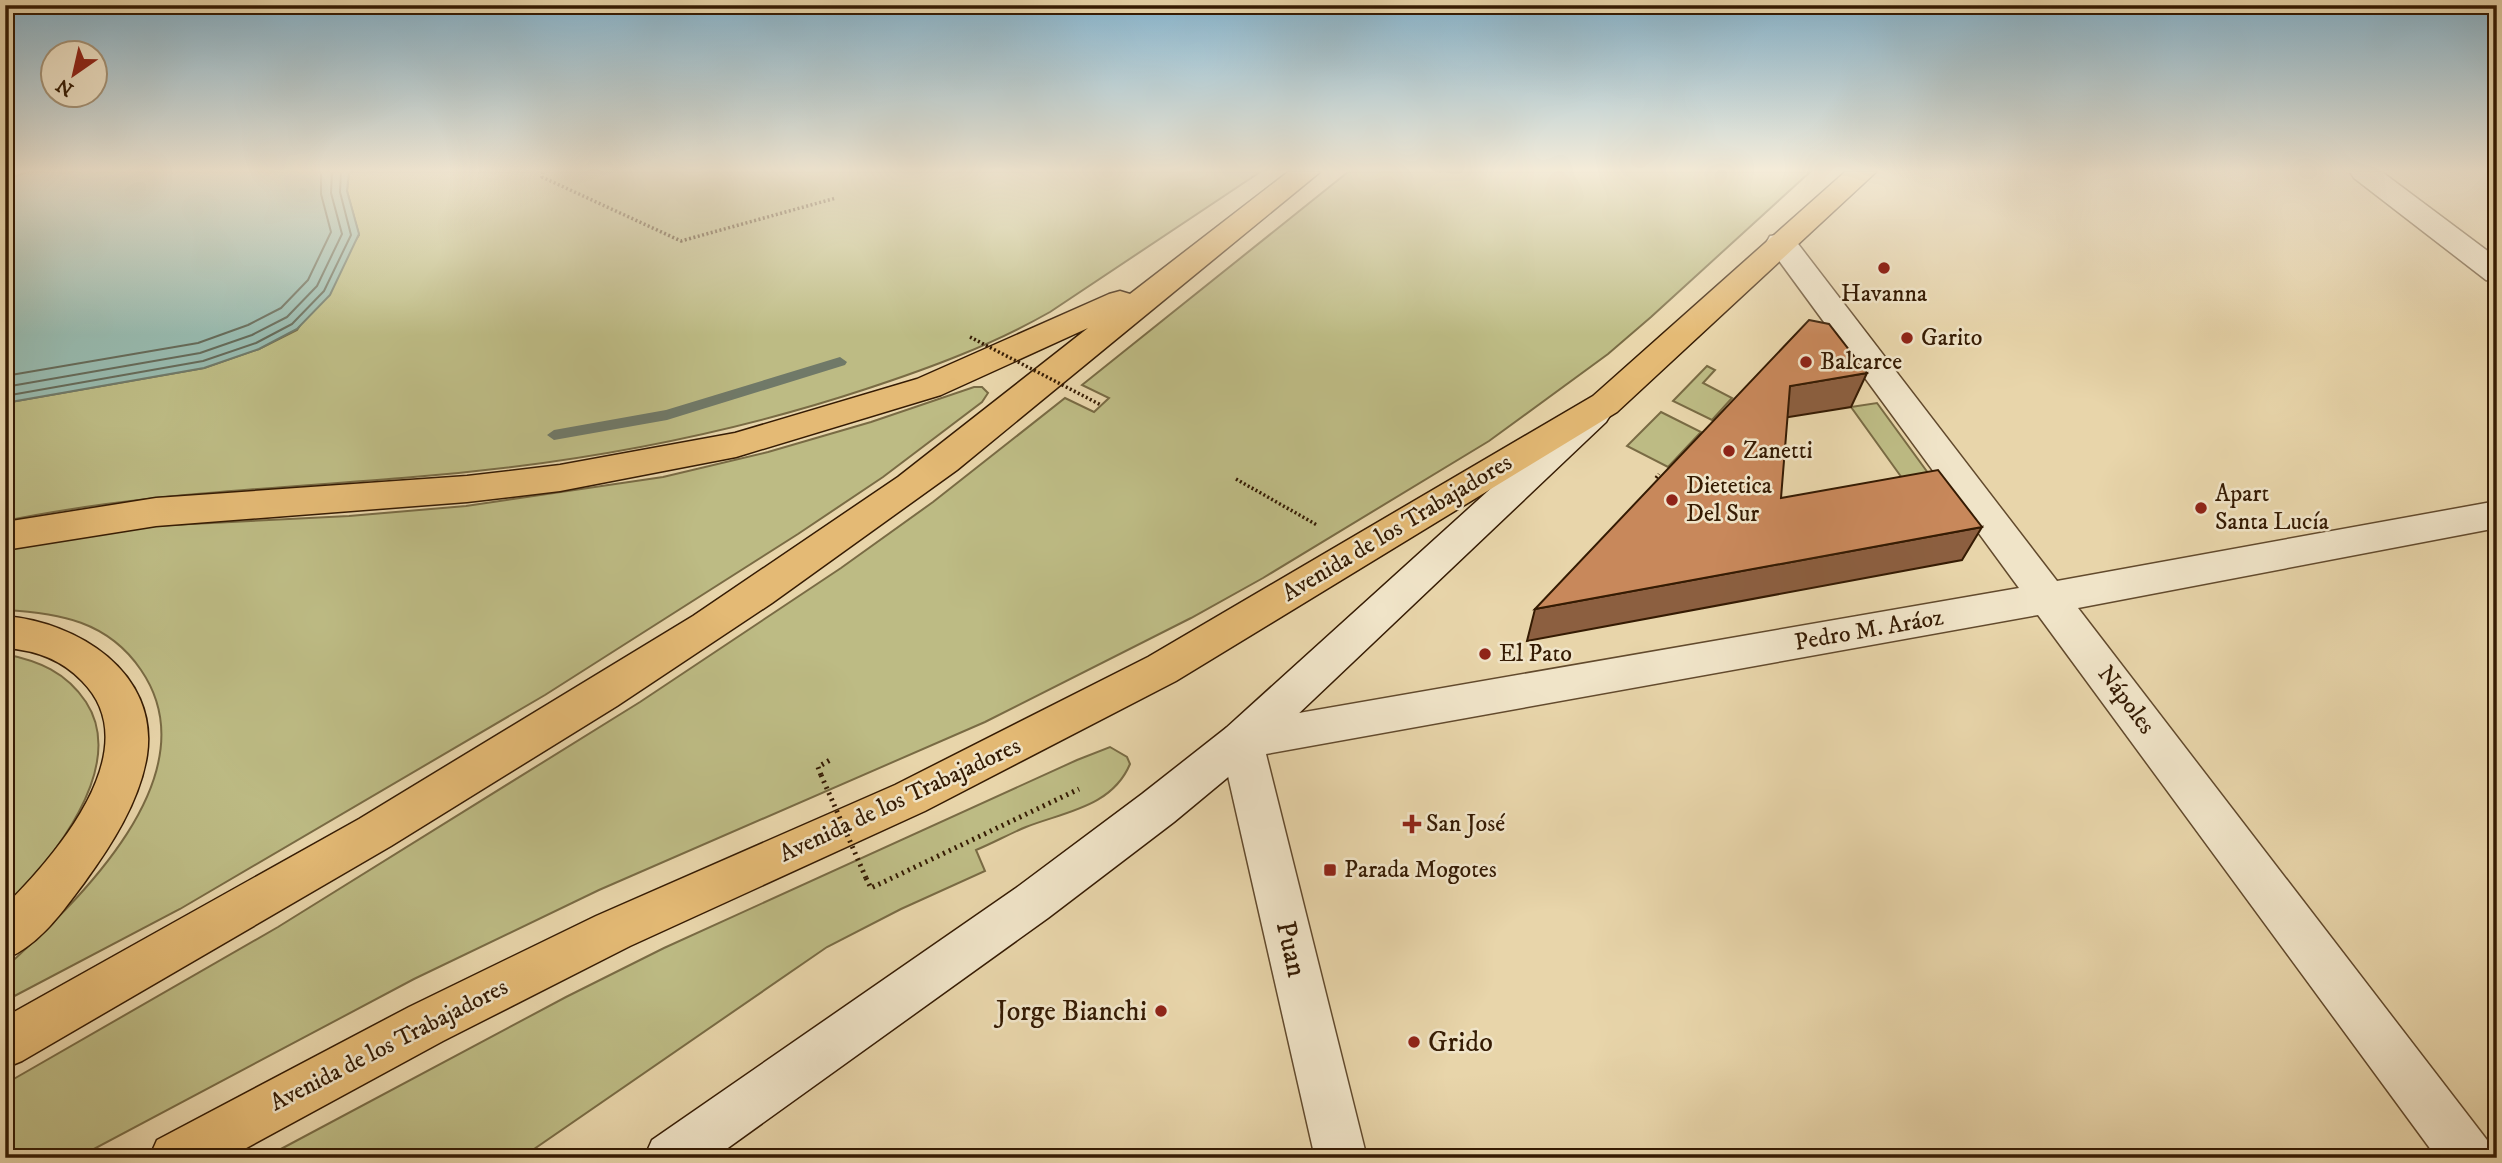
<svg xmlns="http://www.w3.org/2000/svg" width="2502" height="1163" viewBox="0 0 2502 1163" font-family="'IM FELL DW Pica',serif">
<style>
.green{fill:#bdbb84;stroke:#796b44;stroke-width:2}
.water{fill:#97b8ac;stroke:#707968;stroke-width:2}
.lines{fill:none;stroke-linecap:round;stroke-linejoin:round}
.shore{stroke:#666a58;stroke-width:2}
.stream{fill:#707968;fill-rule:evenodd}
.street-casing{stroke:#624a2d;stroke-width:3}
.secondary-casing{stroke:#351b03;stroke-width:3}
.primary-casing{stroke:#351b03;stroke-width:3}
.path-far1{stroke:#351b03;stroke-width:3.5;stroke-dasharray:2 2.5;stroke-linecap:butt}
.path{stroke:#351b03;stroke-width:5;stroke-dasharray:2 4.5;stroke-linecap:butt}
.street{fill:#f0e4c8;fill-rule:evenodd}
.secondary{fill:#f0e4c8;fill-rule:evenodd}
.primary{fill:#e4ba75;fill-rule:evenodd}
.path-bridge-far1{stroke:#351b03;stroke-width:3.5;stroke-dasharray:2 2.5;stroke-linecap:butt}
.path-bridge{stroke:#351b03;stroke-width:5;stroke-dasharray:2 4.5;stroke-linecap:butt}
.shaded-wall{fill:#8c5f40;stroke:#351b03;stroke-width:2}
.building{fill:#c8885b;stroke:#351b03;stroke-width:2}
.poi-dot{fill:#8f2418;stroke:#f0e4c8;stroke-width:2.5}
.labels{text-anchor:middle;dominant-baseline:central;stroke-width:5;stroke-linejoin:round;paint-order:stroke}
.poi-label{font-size:24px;fill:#351b03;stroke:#f0e4c8;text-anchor:start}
.street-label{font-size:24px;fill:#351b03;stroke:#f0e4c8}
.near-street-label{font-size:28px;fill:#351b03;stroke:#f0e4c8}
.near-poi-label{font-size:28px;fill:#351b03;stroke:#f0e4c8;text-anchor:end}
</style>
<rect width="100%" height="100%" fill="#e8d5aa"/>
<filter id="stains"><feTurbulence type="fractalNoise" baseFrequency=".00286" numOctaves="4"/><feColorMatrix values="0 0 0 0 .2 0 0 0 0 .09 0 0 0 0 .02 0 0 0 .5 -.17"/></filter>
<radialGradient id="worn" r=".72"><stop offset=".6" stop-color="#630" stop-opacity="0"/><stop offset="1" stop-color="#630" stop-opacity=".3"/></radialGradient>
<path class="green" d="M 349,172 L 1260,172 L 1050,312 C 992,345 930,368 866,389 C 715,439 560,466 402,478 C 268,489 136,494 5,521 L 5,403 L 204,368 L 259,349 L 297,330 L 359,235 L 347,191 Z
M 1348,172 L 1810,172 L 1651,317 L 1608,354 L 1489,441 L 1263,578 L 1191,618 L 985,722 L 599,890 L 414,979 L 77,1158 L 5,1158 L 5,1084 L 278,927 L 640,702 L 841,568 L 933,502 L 1065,398 L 1094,412 L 1109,398 L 1082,385 Z
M 1707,366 L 1715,370 L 1703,383 L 1732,398 L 1712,420 L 1673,401 Z
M 974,387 L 982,387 L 988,393 L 982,402 L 883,477 L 798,534 L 545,695 L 180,909 L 5,1001 L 5,968 C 77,902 213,775 141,670 C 108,621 59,613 5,610 L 5,550 L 151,526 L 349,516 L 466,506 L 663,477 L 768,452 L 871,422 Z
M 1877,403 L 1947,499 L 1920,503 L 1851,407 Z
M 1661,412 L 1701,432 L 1668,467 L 1627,446 Z
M 5,654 C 39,661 66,672 86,702 C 129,768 50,862 5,908 Z
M 1110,747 L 1127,757 L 1130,764 C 1112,807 1064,812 1026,827 C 1009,834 993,843 976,850 L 985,871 L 901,909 L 827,947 L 521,1158 L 264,1158 L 566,997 L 664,948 L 1077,760 Z"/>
<path class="water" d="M 27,172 L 349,172 L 347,191 L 359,234 L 330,295 L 297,329 L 259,349 L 204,368 L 5,403 L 5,180 Z"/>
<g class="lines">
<path class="shore" d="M 5,376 L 198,343 L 248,325 L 281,308 L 308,280 L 331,232 L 321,194 L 321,172
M 5,387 L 200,353 L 252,335 L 287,317 L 317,286 L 342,234 L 331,193 L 332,172
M 5,396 L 203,361 L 256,343 L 292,324 L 324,291 L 351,235 L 340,192 L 341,172"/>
<path class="stream" d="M 840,357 L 847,362 L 845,365 L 667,420 L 554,440 L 547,435 L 554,430 L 666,410 Z"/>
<defs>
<path id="street" d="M 2350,172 L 2382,172 L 2497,258 L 2497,283 L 2486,280 L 2354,178 Z
M 1781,234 L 1792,236 L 2057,581 L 2497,501 L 2497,528 L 2078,608 L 2487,1140 L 2495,1158 L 2437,1158 L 2038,615 L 1266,754 L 1367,1158 L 1315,1158 L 1220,741 L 1226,728 L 1241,723 L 2019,588 L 1766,243 L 1770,236 Z"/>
<path id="secondary" d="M 1594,402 L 1606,406 L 1611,414 L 1606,422 L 1256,754 L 1174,822 L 1048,918 L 714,1158 L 644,1158 L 652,1140 L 1016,888 L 1142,794 L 1226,728 L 1582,406 Z"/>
<path id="primary" d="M 1288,172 L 1320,172 L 957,470 L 772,603 L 617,706 L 391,846 L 22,1061 L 5,1068 L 5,1017 L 359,819 L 693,616 L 898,477 L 1088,328 L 941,395 L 736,457 L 560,491 L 467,502 L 156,526 L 5,550 L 5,522 L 156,498 L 467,476 L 560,465 L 735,433 L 917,379 L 1109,294 L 1120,291 L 1130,294 Z
M 1845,172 L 1876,172 L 1617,412 L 1176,681 L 925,811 L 630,946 L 443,1041 L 228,1158 L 149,1158 L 157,1140 L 409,1007 L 596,916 L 895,785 L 1148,657 L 1593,396 Z
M 5,616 C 77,622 159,672 147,755 C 140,801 111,846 84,883 C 63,911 39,946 5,959 L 5,906 C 54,857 150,749 82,681 C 61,659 35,650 5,648 Z"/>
</defs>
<use href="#street" class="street-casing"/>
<use href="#secondary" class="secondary-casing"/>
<use href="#primary" class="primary-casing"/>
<path class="path-far1" d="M 543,172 L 542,177 L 681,241 L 836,198
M 1656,478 L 1659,474
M 1236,479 L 1317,525"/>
<path class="path" d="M 821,775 L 818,767 L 830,760
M 866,878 L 871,888 L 1079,789"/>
<use href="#street" class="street"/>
<use href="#secondary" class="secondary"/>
<use href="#primary" class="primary"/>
<path class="path-bridge-far1" d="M 970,337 L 1101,405"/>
<path class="path-bridge" d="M 821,775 L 866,878"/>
</g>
<path class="shaded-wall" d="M 1867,373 L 1851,407 L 1776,419 L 1790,386 Z
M 1982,527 L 1962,560 L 1527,641 L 1535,609 Z"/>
<path class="building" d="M 1809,320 L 1829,324 L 1867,373 L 1790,386 L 1781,498 L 1938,470 L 1982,527 L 1535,609 Z"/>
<linearGradient id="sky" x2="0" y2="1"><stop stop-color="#87b6d0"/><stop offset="0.51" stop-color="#f5ecd9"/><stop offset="1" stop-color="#f5ecd9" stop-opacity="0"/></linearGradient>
<rect width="2502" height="335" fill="url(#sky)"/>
<g class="poi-dot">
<circle cx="1884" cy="268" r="7"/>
<circle cx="1907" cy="338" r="7"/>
<circle cx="1806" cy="362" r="7"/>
<circle cx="1729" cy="451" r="7"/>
<circle cx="1672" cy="500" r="7"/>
<circle cx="2201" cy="508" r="7"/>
<circle cx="1485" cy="654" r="7"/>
<path d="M1408.5 813.5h7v7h7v7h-7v7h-7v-7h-7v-7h7z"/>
<rect x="1323" y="863" width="14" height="14" rx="3.5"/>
<circle cx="1161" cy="1011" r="7"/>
<circle cx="1414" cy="1042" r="7"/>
</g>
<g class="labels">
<g class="poi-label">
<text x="1884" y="294" text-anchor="middle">Havanna</text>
<text x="1921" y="338">Garito</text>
<text x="1820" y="362">Balcarce</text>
<text x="1743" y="451">Zanetti</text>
<text x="1686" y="486">Dietetica<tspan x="1686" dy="28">Del Sur</tspan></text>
<text x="2215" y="494">Apart<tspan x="2215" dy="28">Santa Lucía</tspan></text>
<text x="1499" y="654">El Pato</text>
<text x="1426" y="824">San José</text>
<text x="1344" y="870">Parada Mogotes</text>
</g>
<g class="street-label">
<text transform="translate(1397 528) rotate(-31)">Avenida de los Trabajadores</text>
<text transform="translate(1869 630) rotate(-10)">Pedro M. Aráoz</text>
<text transform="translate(2126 700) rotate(53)">Nápoles</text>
<text transform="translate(900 800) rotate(-25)">Avenida de los Trabajadores</text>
<text transform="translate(389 1045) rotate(-27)">Avenida de los Trabajadores</text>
</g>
<g class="near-street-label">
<text transform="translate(1291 949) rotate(77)">Puan</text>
</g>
<g class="near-poi-label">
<text x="1147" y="1011">Jorge Bianchi</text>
<text x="1428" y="1042" text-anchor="start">Grido</text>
</g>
</g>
<rect width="2502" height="1163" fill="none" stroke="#e8d5aa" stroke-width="28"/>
<rect x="7" y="7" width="2488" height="1149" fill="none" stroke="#351b03" stroke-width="3.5"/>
<rect x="14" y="14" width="2474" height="1135" fill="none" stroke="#351b03" stroke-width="2"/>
<g transform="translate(74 74) rotate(214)"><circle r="33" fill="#f0e4c8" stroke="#a59479" stroke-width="2"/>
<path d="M0-5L12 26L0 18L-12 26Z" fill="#8f2418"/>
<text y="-10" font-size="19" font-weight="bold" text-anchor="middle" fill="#351b03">N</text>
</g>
<rect width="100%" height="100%" filter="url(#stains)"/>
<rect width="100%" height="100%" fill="url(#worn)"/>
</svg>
